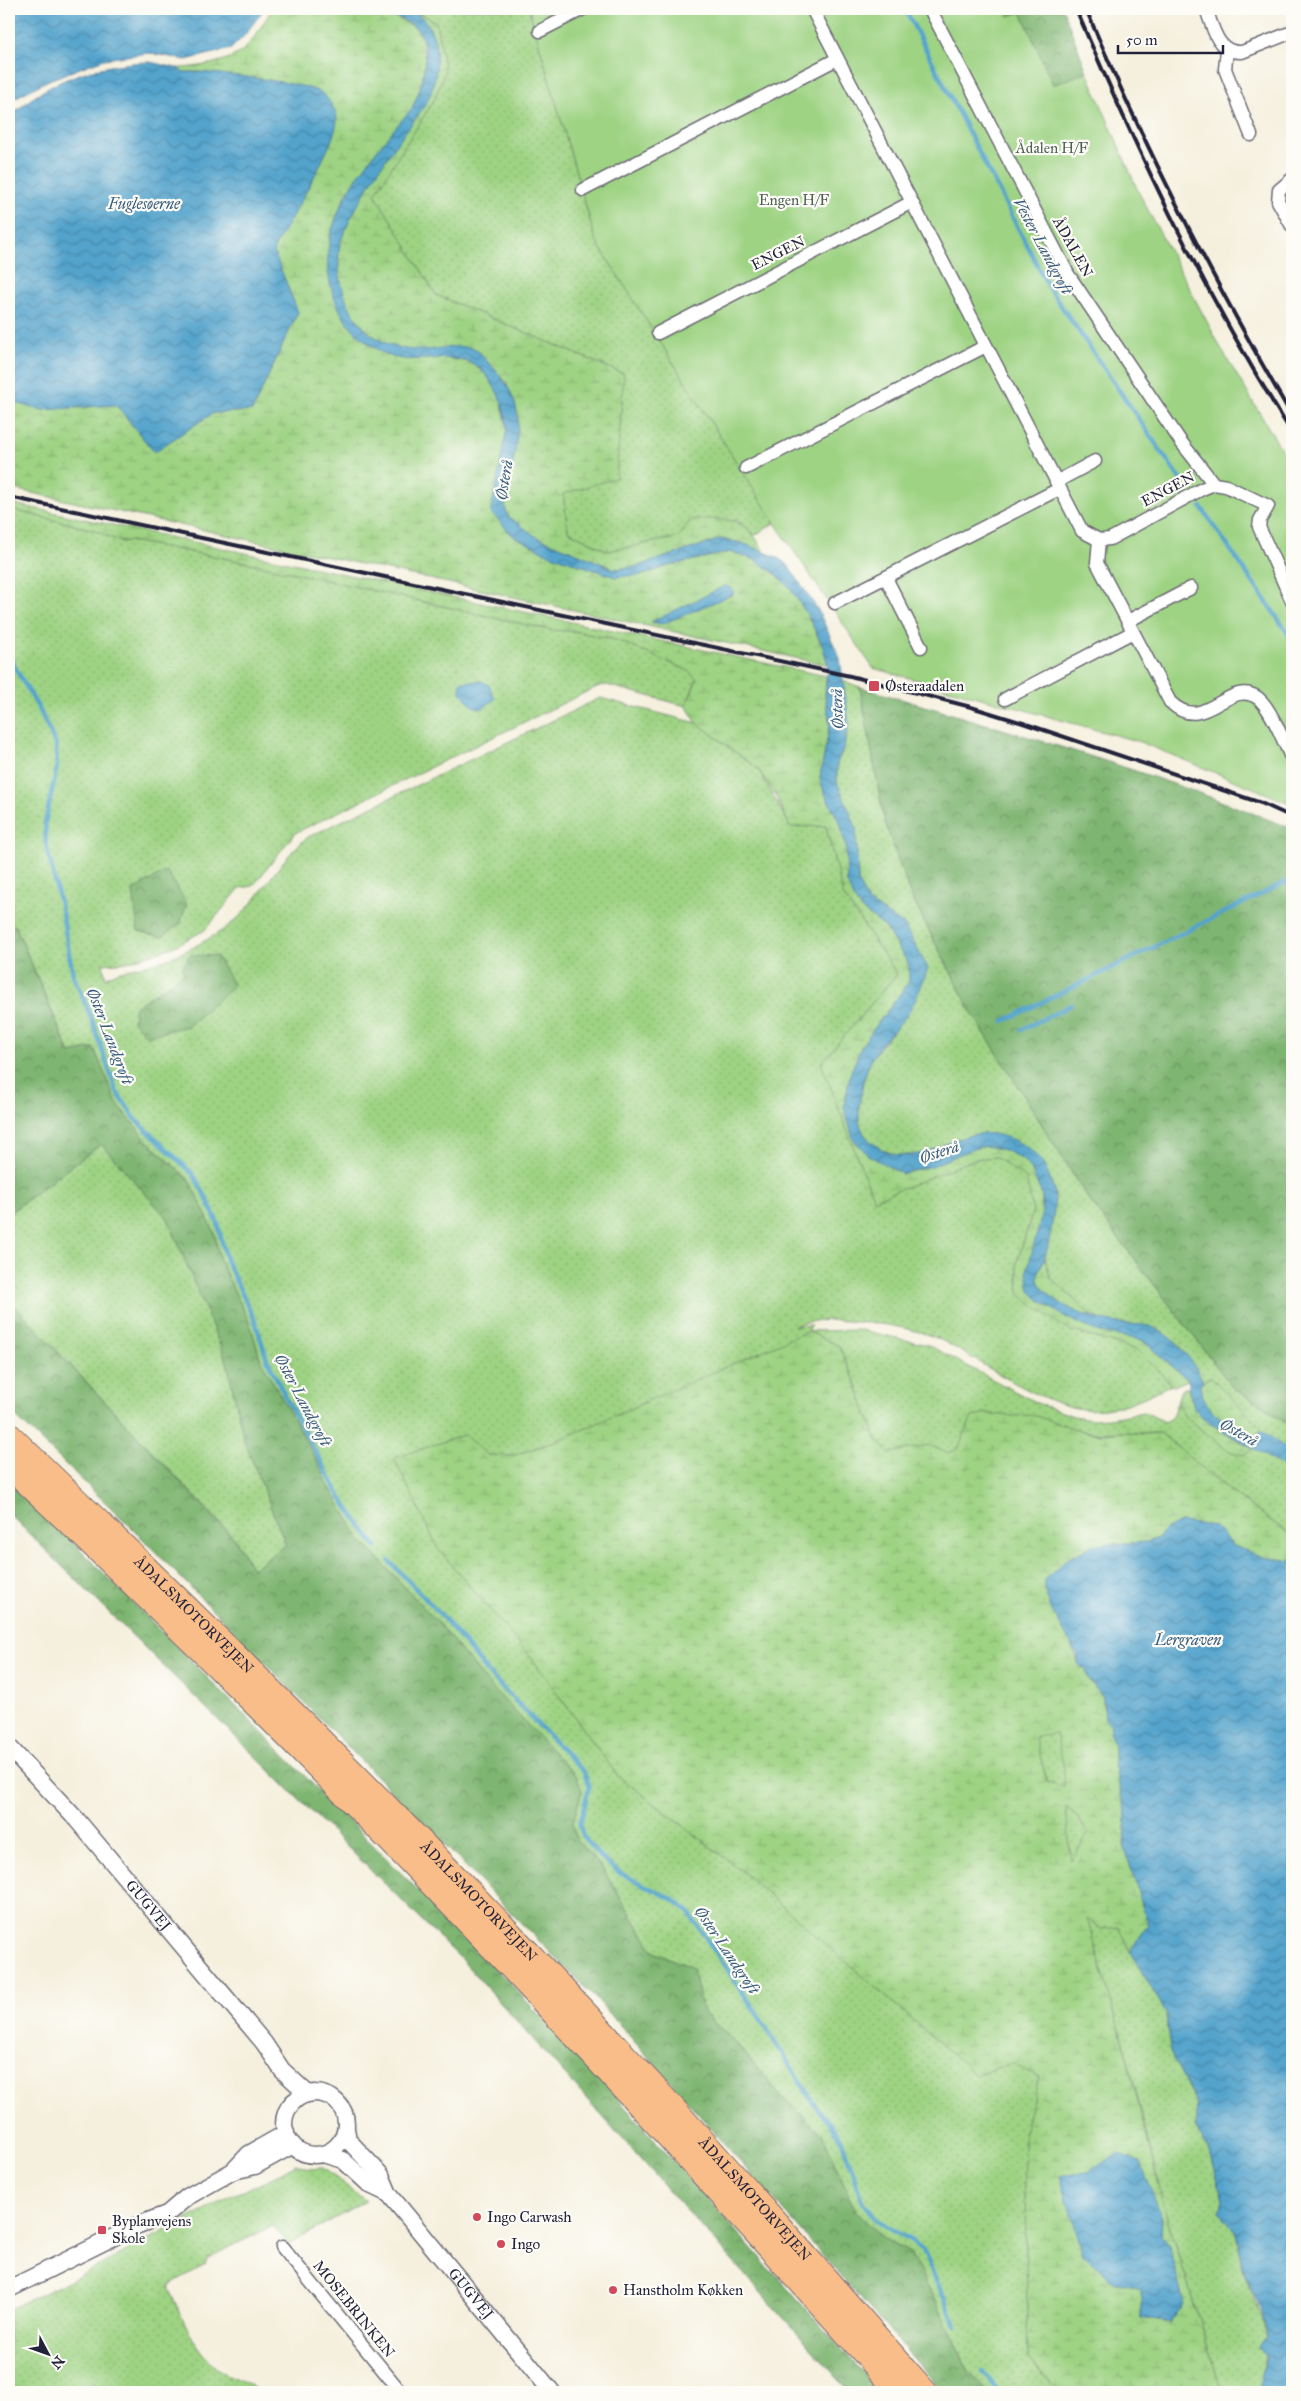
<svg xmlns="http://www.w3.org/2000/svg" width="1301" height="2401" viewBox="0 0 1301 2401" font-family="'IM FELL Great Primer',serif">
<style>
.grass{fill:url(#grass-dots);stroke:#607a5f;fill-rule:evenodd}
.forest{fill:url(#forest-crowns);stroke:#506c56}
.wetland{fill:url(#wetland-marsh);stroke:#607a5f;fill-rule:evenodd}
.garden{fill:#9ed383;stroke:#607a5f}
.water{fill:url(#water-waves);stroke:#3a6284}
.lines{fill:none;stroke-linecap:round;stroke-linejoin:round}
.stream{stroke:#52a3cc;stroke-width:4.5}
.minor-casing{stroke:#6c6a74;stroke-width:15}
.tertiary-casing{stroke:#6c6a74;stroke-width:19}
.motorway-casing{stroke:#6c6a74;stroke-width:26}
.minor{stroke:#fff;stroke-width:12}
.tertiary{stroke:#fff;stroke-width:16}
.motorway{stroke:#f9bd89;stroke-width:24}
.rail{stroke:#22223b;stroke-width:4}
.poi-dot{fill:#d1495b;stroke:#fdfcf7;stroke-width:2}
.labels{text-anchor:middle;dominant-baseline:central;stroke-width:4.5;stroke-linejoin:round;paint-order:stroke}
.park-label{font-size:15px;fill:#4d6054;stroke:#fdfcf7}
.street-label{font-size:15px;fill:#22223b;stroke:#fdfcf7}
.poi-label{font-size:15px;fill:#22223b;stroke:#fdfcf7;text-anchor:start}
.water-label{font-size:16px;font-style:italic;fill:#385c7c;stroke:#fdfcf7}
</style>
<defs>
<pattern id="grass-dots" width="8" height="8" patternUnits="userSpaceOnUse" patternTransform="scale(1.25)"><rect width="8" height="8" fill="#9ed383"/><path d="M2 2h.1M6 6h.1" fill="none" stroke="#88b572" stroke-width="1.8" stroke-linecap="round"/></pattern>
<pattern id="forest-crowns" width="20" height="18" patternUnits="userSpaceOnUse" patternTransform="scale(1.25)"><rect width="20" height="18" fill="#7eb571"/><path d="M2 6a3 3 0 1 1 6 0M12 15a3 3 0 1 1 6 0" fill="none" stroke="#67935e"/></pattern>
<pattern id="wetland-marsh" width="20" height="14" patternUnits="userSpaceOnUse" patternTransform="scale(1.25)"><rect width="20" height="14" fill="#9ed383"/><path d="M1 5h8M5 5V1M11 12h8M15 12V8" fill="none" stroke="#88b572"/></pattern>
<pattern id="water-waves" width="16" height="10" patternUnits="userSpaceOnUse" patternTransform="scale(1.25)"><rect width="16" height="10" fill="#52a3cc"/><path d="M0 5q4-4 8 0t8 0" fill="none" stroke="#4484a7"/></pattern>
</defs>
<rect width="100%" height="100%" fill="#fdfcf7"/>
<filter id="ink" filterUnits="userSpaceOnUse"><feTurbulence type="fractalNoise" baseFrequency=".02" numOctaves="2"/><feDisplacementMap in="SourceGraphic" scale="10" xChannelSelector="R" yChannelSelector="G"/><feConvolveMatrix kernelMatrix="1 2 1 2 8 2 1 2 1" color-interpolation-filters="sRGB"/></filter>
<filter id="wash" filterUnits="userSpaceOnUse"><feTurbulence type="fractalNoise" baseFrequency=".0096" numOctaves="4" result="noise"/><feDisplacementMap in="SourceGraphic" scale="20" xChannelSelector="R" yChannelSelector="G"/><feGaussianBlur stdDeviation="1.12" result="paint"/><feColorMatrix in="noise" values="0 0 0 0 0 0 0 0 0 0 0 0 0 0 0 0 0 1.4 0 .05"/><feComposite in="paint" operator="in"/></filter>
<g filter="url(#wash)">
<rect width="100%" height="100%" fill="#f5f0de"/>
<path class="grass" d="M 411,9 L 529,9 L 596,241 L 775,523 L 755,535 L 736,520 L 679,537 L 608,551 L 568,531 L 563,494 L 624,374 L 436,295 L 374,194 L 434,100 L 444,72 L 436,22 Z
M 9,509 L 94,530 L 119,541 L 132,541 L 245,562 L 550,630 L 574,631 L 617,640 L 687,670 L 697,678 L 686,706 L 607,685 L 599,686 L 295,833 L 253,886 L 240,888 L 205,930 L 173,947 L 127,962 L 103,964 L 106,978 C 117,969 146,966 161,961 C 182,954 204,942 223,930 C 259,906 274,863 308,837 L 600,698 L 697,723 L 758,769 L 790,826 L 826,826 L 843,895 L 897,974 L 822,1063 L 874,1199 L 975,1159 L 996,1157 L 1027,1179 L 1033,1211 L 1017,1263 L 1066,1329 L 1137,1350 L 1172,1384 C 1143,1398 1116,1413 1082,1409 C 1047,1404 1002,1376 972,1358 C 961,1352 950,1344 939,1339 C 913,1328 885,1324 857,1322 C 836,1320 813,1318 794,1326 L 811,1325 L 809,1331 L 861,1330 L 928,1345 L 1037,1403 L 1073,1416 L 1091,1419 L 1110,1418 L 1144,1412 L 1165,1422 L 1172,1417 L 1181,1390 L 1203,1380 L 1178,1343 L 1129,1324 L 1109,1322 L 1092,1316 L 1050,1277 L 1045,1258 L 1055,1194 L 1043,1164 L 948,1144 L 923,1154 L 897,1155 L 880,1149 L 866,1138 L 859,1125 L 859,1107 L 863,1082 L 871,1059 L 907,1014 L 904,925 L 867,901 L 858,881 L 856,827 L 837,782 L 837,763 L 844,747 L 845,703 L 843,681 L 860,687 L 884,819 L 910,894 L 971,1011 L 1087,1197 L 1234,1389 L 1260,1404 L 1292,1427 L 1292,1536 L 1234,1494 L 1160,1433 C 1148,1434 1136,1432 1124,1432 C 1102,1432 1094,1435 1072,1428 L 1022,1597 L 1130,1952 L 1167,2014 L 1170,2051 L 1197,2106 L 1195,2127 L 1210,2151 L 1223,2199 L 1220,2212 C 1225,2218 1233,2226 1236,2234 C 1241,2248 1241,2265 1246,2279 C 1260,2317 1275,2333 1261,2375 L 1275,2391 L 1286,2386 L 1290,2392 L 1222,2392 L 1167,2219 L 1131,2071 L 1016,1673 L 889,1454 L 876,1438 L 855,1381 L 839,1346 L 511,1456 L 415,1453 L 395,1458 L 533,1660 L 617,1775 L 742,1871 L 1011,2063 L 1040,2077 L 1024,2133 L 1028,2359 L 1060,2392 L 987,2392 L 969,2372 L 937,2303 L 910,2253 L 886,2240 L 855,2211 L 823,2135 L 782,2097 L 735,2042 L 703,2012 L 693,1968 L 654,1952 L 602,1868 L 575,1838 L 573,1822 L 582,1790 L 485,1680 L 438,1623 L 360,1539 L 328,1485 L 321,1468 L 261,1361 L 250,1324 L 220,1261 L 214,1232 L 189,1180 L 145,1139 L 116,1102 L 94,1048 L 70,1053 L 15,925 L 9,928 ZM 185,973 L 206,1008 L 188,1026 L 135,1007 Z
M 101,1144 L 168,1219 L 227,1362 L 244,1440 L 286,1545 L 252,1570 L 236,1540 L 9,1300 L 9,1213 Z
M 296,2164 L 308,2169 L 323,2168 L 366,2201 L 289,2244 L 273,2226 L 208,2258 L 205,2265 L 169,2285 L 169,2290 C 183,2316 194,2351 218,2369 C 230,2379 247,2379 258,2392 L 98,2392 L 94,2384 L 69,2392 L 9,2392 L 9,2309 L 76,2278 L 232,2195 L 260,2184 Z"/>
<path class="forest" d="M 1006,9 L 1063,9 L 1087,72 L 1053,85 L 1021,12 L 1009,16 Z
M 860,687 C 1006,730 1152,771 1292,829 L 1292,1427 L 1260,1404 L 1234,1389 L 1087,1197 L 971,1011 L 910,894 L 884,819 Z
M 167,871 L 187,904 L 180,924 L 162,937 L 138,931 L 133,890 Z
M 15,925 L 69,1053 L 94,1048 L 116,1102 L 145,1139 L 189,1180 L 214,1232 L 220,1261 L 250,1324 L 261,1361 L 321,1468 L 328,1485 L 360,1539 L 438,1623 L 485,1680 L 576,1776 L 582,1790 L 573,1822 L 575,1838 L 602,1868 L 654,1952 L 693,1968 L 703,2012 L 735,2042 L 782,2097 L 823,2135 L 855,2211 L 886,2240 L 910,2253 L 937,2303 L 969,2372 L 987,2392 L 943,2392 L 603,2006 L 133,1529 L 9,1410 L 9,1300 L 236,1541 L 252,1569 L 286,1545 L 244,1440 L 227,1362 L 168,1219 L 101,1144 L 9,1213 L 9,928 Z
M 190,955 L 217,956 L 234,986 L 188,1026 L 147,1036 L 133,1021 L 135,1007 L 185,973 L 182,968 Z
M 9,1482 L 67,1536 L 504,1977 L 619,2100 L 880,2392 L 850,2392 L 460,1958 L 9,1514 Z"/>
<path class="wetland" d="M 272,9 L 370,9 L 391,15 L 415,27 L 422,37 L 425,59 L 422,85 L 412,108 L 346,193 L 329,238 L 348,325 L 413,359 L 444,358 L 469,362 L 485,373 L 500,395 L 507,427 L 492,512 L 546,553 L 642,575 L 672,565 L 730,552 L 755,560 L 776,574 L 791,589 L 808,616 L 823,647 L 828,665 L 9,488 L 9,401 L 41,410 L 116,405 L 154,452 L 213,413 L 252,411 L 298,312 L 273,250 L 322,159 L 262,79 L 199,72 L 183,72 L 177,68 C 194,68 230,62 243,50 C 255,39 263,23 272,9 Z
M 404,9 L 411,9 L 436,22 L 445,72 L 434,100 L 375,194 L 436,295 L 624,374 L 616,478 L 563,494 L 568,531 L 608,551 L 679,537 L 691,519 C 728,520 745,514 764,552 L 742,543 L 721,539 L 635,567 L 615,569 L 535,536 L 515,522 L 508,516 L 505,508 L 513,459 L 507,383 L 476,349 C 454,350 430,353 408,350 C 383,347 356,326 347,303 C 340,286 335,265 339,247 C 348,210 382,163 405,132 C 416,117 431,99 434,79 C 435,69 419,26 415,13 Z
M 9,503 L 826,676 L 825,695 L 830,724 L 820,777 L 824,792 L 841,825 L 846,848 L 847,883 L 862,910 L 885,927 L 909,965 L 909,982 L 862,1045 L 853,1139 L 902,1174 L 972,1149 L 986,1146 L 1005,1150 L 1023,1160 L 1032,1171 L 1042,1195 L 1041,1223 L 1027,1271 L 1039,1300 L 1142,1340 L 1188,1380 L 1174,1386 L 1137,1350 L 1066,1329 L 1019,1294 L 1017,1263 L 1033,1211 L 1026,1179 L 996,1157 L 975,1159 L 874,1200 L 821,1063 L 897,974 L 843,895 L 826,826 L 790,827 L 776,796 L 758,769 L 697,723 L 686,706 L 697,679 L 687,670 L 616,640 L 574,631 L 550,630 L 245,562 L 132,541 L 119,541 L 94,530 L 9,509 Z
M 1045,1258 L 1050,1277 L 1092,1316 C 1077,1316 1042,1296 1038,1280 C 1036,1273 1042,1265 1045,1258 Z
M 808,1331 L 839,1346 L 855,1381 L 876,1438 L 889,1453 L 929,1445 L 947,1453 L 958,1449 L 972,1417 L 986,1413 L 1012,1416 L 1033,1415 L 1085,1432 L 1103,1434 L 1124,1432 L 1144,1434 L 1160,1433 L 1234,1494 L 1292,1536 L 1292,1561 L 1263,1557 L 1234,1546 L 1214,1526 L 1180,1522 L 1165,1530 L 1158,1538 L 1146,1542 L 1094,1545 L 1064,1561 L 1045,1580 L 1079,1665 L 1086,1670 L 1088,1679 L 1103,1697 L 1103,1707 L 1112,1725 L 1110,1733 L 1114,1746 L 1114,1763 L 1126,1816 L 1124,1845 L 1148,1925 L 1130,1952 L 1120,1927 L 1102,1929 L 1087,1918 L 1125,2050 L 1167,2219 L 1222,2392 L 1060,2392 L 1028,2359 L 1024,2133 L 1039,2077 L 1011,2063 L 976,2075 L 742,1871 L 617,1775 L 533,1660 L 438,1549 L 394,1458 L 464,1435 L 488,1455 L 511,1456 L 554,1442 ZM 1056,1734 C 1060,1752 1066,1768 1064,1786 L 1047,1782 L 1035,1737 ZM 1066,1807 L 1076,1815 L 1088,1834 L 1071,1861 ZM 1088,2172 L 1162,2218 L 1161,2235 L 1169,2246 L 1170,2323 L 1141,2318 L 1142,2289 L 1115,2282 L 1061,2176 Z
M 1211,1377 L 1262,1428 L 1255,1438 C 1230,1423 1205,1416 1200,1385 L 1203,1381 Z
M 1188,1387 C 1194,1420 1226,1433 1253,1449 L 1243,1455 L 1229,1451 L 1185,1417 L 1177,1402 L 1181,1390 Z"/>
<path class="garden" d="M 529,9 L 1006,9 L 1009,16 L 1021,12 L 1053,85 L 1087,72 L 1139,193 L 1223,352 L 1292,467 L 1292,804 L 1140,742 L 873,668 L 775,523 L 596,241 Z"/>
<path class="water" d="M 9,9 L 264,9 L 245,35 L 231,49 L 186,60 L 149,53 L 104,59 L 49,80 L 9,101 Z
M 370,9 C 381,9 393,7 404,9 C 442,16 441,68 430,95 C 423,111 410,125 400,139 C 382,164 366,189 352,216 C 347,227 340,239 339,251 C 336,303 365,352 423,350 C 439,350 460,343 475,349 C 479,351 483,357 486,360 C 503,376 518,398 518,422 C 517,451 509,480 505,508 L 508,516 L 535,536 L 615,569 L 635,567 L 721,539 L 742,543 L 777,557 L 788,565 L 818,610 L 840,658 L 849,724 L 844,747 L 837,763 L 837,782 L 856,827 L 858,881 L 867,901 L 904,925 L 928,968 C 922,984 916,1002 906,1016 C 895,1030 879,1044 871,1060 C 864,1073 862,1087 860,1100 C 857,1118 859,1133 874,1144 C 911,1173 941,1139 977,1134 C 1002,1131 1030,1144 1043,1164 C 1047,1171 1055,1188 1055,1196 C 1055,1209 1049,1247 1044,1259 C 1042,1266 1036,1273 1038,1280 C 1040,1288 1050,1295 1056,1300 C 1077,1315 1100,1321 1126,1324 C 1134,1325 1145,1324 1152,1327 C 1175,1337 1192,1359 1203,1381 L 1200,1385 C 1205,1416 1230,1423 1255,1438 L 1260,1431 L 1264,1432 L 1292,1453 L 1292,1472 L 1203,1418 L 1194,1408 L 1188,1380 L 1142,1340 L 1101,1333 L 1082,1325 L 1062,1315 L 1039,1300 L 1030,1291 L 1027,1271 L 1043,1211 L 1042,1195 L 1032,1171 L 1023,1160 L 1005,1150 L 986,1146 L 972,1149 L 932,1166 L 902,1174 L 868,1155 L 853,1139 L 844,1107 L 850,1074 L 862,1045 L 909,982 L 909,965 L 885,927 L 862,910 L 854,900 L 847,883 L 846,848 L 841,825 L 824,792 L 820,777 L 830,724 L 825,695 L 828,665 L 823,647 L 808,616 L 791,589 L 776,574 L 755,560 L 730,552 L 672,565 L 642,575 L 615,577 L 546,553 L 512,535 L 491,512 C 494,491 500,470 503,449 C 504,442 507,434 507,427 C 506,408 497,389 486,375 C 465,346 422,366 393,357 C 374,351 351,331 342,314 C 298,236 364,165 412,108 C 422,89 435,42 414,26 C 401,17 384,13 370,9 Z
M 150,62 L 177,68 L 183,72 L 199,72 C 222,74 308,82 323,94 C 329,99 337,112 337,120 C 337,143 286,226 273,250 L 298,312 L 252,411 L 213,413 L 154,452 L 116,405 L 41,410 L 9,401 L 9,118 C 46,80 98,63 150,62 Z
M 725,586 L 731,588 L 734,594 L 662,624 L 651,622 Z
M 481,681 L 489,685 L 495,699 L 482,709 L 472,706 L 460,691 L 461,682 Z
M 1180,1522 L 1214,1526 L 1234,1546 L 1263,1557 L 1292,1561 L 1292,2385 L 1275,2391 L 1260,2387 L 1261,2375 L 1267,2357 L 1259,2347 L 1267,2335 L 1261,2310 L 1246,2278 L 1236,2232 L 1220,2212 L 1223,2199 L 1210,2151 L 1195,2127 L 1197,2106 L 1170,2051 L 1167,2014 L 1130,1952 L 1148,1925 L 1124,1845 L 1126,1816 L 1114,1763 L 1114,1746 L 1110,1733 L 1112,1725 L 1105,1719 L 1103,1697 L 1088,1679 L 1086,1670 L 1079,1665 L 1077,1655 L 1051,1609 L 1044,1589 L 1045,1580 L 1064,1561 L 1093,1545 L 1146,1542 L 1158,1538 L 1165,1530 Z
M 1117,2154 L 1141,2163 L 1162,2218 L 1161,2235 L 1169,2246 L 1184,2304 L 1170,2323 L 1141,2318 L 1141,2289 L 1115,2282 L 1083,2255 L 1060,2176 L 1088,2172 Z"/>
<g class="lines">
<path class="stream" d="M 905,9 L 1049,288 L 1182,482
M 1201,507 L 1292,639
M 9,657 L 39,709 L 56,745 L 57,767 L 45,823 L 46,844 L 61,908 L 73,975 L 91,1017 L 116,1091 L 136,1120 L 193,1174 L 207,1199 L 218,1224 L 226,1260 L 255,1321 L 267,1359 L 287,1400 L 341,1498 L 376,1547
M 1004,1021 L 1292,879
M 1021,1030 L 1071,1005
M 389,1561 L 443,1617 L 492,1677 L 584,1772 L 589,1787 L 580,1824 L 582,1835 L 599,1856 L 620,1873 L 672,1899 L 687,1910 L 756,2012 L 815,2105 L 842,2141 L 862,2201 L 874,2218 L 891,2230 L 912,2241 L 923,2250 L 956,2325
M 982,2372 L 1000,2392"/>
</g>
</g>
<g filter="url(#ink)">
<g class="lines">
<defs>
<path id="minor" d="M 812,9 L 1082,531 L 1099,540 L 1110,539 L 1202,489 L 1214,484 L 1226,486 L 1268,506 L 1260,520 L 1259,527 L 1292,601
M 930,9 L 1068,274 L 1181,442 L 1214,484
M 1206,9 C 1213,27 1217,54 1242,52 L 1292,32
M 540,31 L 583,9
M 1227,50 L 1225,69 L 1251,135
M 1292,179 L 1279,190 L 1278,201 L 1292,226
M 583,190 L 837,59
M 658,333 L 912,202
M 746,468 L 986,346
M 1056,482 L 1095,461
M 1099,540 L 1097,563 L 1170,702 C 1205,736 1228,677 1258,698 C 1271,708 1284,743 1292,759
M 886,578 L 921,647
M 835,603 L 1059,489
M 1128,621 L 1191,588
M 1005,699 L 1133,632
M 282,2247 L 401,2392"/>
<g id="tertiary">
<path id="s1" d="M 9,1747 L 77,1820 L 264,2043 L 282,2070 L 308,2094"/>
<circle cx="315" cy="2124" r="31"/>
<path id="s2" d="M 346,2129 L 348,2140 L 381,2175 L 389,2194 L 552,2392"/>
<path d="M 323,2154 L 343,2160 L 370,2185 L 389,2194"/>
<path d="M 233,2171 L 255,2166 L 293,2145"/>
<path d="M 9,2289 L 138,2225 L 167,2214 L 187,2197 L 233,2171 L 249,2154 L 286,2133"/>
</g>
<g id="motorway">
<path id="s3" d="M 9,1435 C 219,1638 429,1843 628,2059 C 729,2168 827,2280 925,2392"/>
<path d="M 9,1466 C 322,1758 614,2072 899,2392"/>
</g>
</defs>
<use href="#minor" class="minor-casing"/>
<use href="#tertiary" class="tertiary-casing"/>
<use href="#motorway" class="motorway-casing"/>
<use href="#minor" class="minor"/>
<use href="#tertiary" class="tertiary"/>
<use href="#motorway" class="motorway"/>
<path class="rail" d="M 1076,9 C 1138,154 1207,299 1292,433
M 1086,9 C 1145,149 1215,284 1292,416
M 9,497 L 850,676 L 971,707 L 1023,723 L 1261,803 L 1292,817"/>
</g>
</g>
<g class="poi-dot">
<rect x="868" y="680" width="12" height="12" rx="2.5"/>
<circle cx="477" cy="2217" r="5"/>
<rect x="97" y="2225" width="10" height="10" rx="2.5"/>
<circle cx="501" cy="2244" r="5"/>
<circle cx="613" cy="2290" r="5"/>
</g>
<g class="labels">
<g class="park-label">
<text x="1052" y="148">Ådalen H/F</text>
<text x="794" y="200">Engen H/F</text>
</g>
<g class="street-label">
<text transform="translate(1073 247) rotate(61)">ÅDALEN</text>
<text transform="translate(778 253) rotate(-27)">ENGEN</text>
<text transform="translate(1168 489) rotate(-28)">ENGEN</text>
<text stroke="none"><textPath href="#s3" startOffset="258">ÅDALSMOTORVEJEN</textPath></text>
<text stroke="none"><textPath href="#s3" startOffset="662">ÅDALSMOTORVEJEN</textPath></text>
<text stroke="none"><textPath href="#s1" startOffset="211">GUGVEJ</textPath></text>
<text stroke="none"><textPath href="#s3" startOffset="1068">ÅDALSMOTORVEJEN</textPath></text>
<text stroke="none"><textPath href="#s2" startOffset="209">GUGVEJ</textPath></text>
<text transform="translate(354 2309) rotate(51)">MOSEBRINKEN</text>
</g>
<g class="poi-label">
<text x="885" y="686">Østeraadalen</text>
<text x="487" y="2217">Ingo Carwash</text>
<text x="112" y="2221">Byplanvejens<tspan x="112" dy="17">Skole</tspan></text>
<text x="511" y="2244">Ingo</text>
<text x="623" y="2290">Hanstholm Køkken</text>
</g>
<g class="water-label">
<text x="144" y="203">Fuglesøerne</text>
<text transform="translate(1043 246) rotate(62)">Vester Landgrøft</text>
<text transform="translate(504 480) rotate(-81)">Østerå</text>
<text transform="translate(837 709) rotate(-92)">Østerå</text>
<text transform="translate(110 1036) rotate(69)">Øster Landgrøft</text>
<text transform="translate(939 1152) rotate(-18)">Østerå</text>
<text transform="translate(303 1400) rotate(62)">Øster Landgrøft</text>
<text transform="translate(1239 1432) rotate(29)">Østerå</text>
<text x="1188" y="1639">Lergraven</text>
<text transform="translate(727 1950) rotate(56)">Øster Landgrøft</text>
</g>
</g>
<rect width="1301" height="2401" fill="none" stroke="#fdfcf7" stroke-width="30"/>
<g transform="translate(48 2354) rotate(131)" stroke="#fdfcf7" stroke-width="4" paint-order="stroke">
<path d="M0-4L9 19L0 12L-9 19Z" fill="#22223b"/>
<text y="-8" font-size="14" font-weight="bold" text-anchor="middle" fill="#22223b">N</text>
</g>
<path d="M1118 45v8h105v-8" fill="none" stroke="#22223b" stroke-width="2.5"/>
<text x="1126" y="45" font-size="15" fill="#22223b" stroke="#fdfcf7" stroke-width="4" paint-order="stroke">50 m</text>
</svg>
